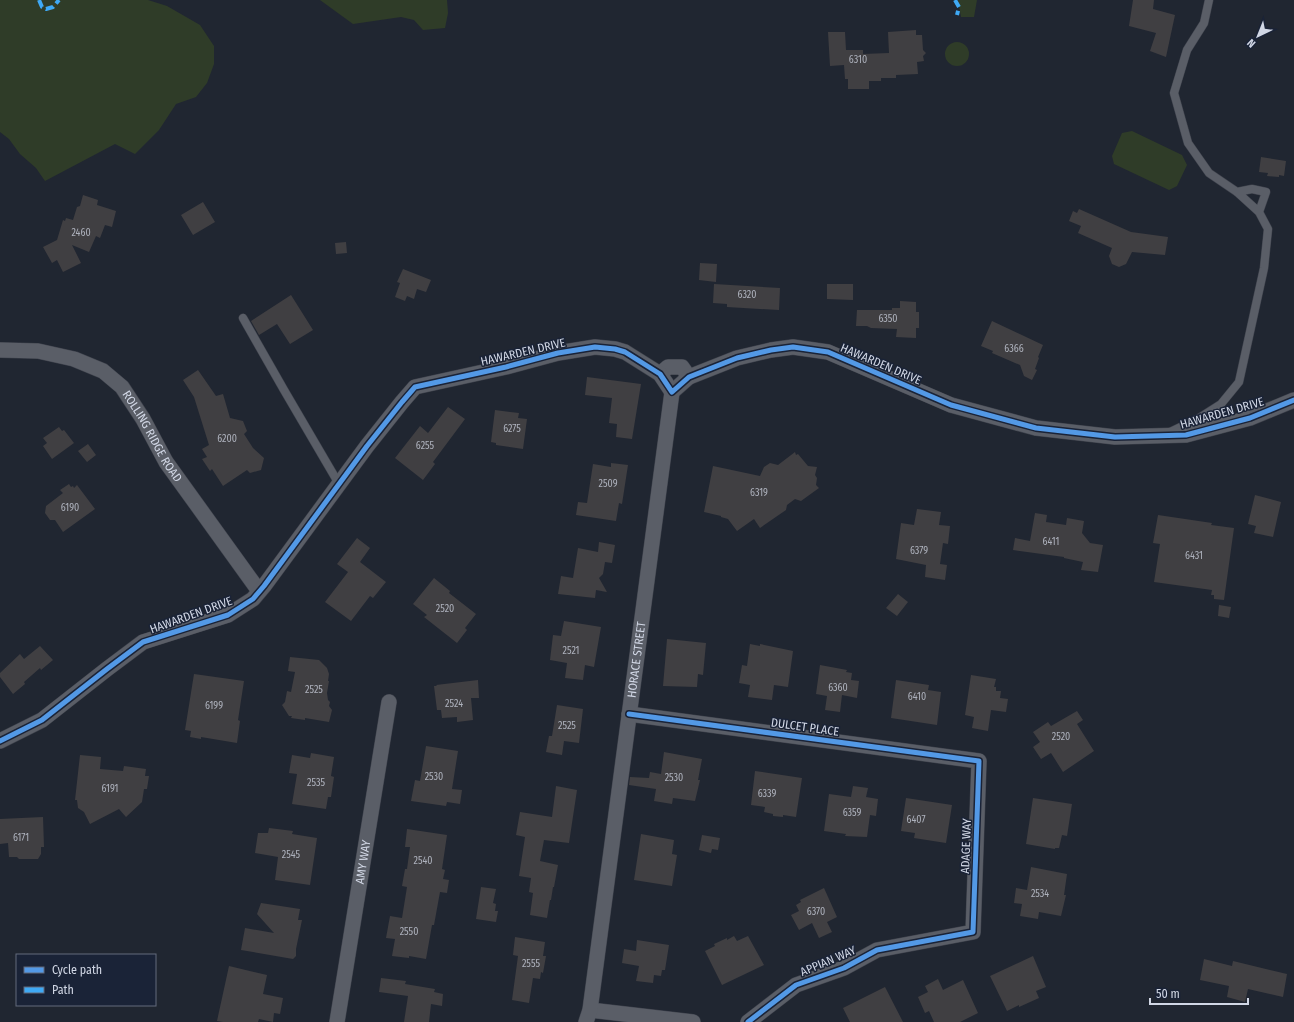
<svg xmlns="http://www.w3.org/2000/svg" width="1294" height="1022" viewBox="0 0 1294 1022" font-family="'Fira Sans Condensed',sans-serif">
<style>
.green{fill:#2f3c28}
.building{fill:#403f42}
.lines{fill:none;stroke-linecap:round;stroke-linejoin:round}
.lane-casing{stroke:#3f434d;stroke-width:9}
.street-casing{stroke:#3f434d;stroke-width:16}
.lane{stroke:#5a5e67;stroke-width:8}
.street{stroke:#5a5e67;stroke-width:15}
.quiet{stroke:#3fa9f5;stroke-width:4;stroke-dasharray:8 4;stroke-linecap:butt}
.cycleway-casing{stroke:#1a2337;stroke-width:8}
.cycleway{stroke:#5399e6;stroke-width:5}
.labels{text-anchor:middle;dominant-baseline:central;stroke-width:3;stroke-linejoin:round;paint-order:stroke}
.number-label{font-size:10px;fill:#adb1bc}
.street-label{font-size:12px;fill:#d1d7e5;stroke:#1a2337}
</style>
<rect width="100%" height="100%" fill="#202631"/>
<path class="green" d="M 0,0 L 148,0 L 167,6 L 200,25 L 214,46 L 214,64 L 207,83 L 196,97 L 176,104 L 159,130 L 135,154 L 115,144 L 45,181 L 36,168 L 20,154 L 9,139 L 0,132 Z
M 320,0 L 447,0 L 448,13 L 445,28 L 423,30 L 414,20 L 401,17 L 353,24 Z
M 958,0 L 977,0 L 974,17 L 961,17 Z
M945 54a12 12 0 1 1 24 0a12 12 0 1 1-24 0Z
M 1132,131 L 1182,155 L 1187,165 L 1177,186 L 1169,190 L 1114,164 L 1112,156 L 1122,133 Z"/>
<path class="building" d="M 1133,0 L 1154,0 L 1153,9 L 1175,15 L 1166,57 L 1150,51 L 1156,33 L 1129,26 Z
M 916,30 L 916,35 L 922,35 L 923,50 L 926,53 L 923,56 L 924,61 L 917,62 L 918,74 L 896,75 L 896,78 L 881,78 L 881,81 L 869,81 L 869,89 L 848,89 L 848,79 L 845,79 L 844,65 L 830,66 L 828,32 L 845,32 L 846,50 L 863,50 L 863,54 L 889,53 L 888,32 Z
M 1261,157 L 1286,161 L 1284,176 L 1279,175 L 1279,177 L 1267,176 L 1268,173 L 1259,172 Z
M 83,195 L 98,200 L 97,205 L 116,211 L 112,227 L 105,225 L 100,238 L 96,236 L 89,252 L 72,245 L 81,263 L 63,272 L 57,260 L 52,263 L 43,247 L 57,240 L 63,220 L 65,221 L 66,218 L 73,220 L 77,207 L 80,206 Z
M 203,202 L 215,222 L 193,235 L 181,215 Z
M 1079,209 L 1131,232 L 1168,237 L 1165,255 L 1132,252 L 1126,264 L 1119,267 L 1112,264 L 1109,256 L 1112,248 L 1078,233 L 1081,226 L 1069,221 L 1073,211 L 1077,213 Z
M 346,242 L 347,253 L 336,254 L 335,243 Z
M 700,263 L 717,264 L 716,282 L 699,280 Z
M 403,269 L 431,280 L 426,292 L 417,289 L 414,299 L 407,296 L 405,301 L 395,297 L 400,283 L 397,282 Z
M 714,284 L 780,288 L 779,310 L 727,307 L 727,304 L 713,303 Z
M 827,284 L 853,284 L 853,300 L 827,299 Z
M 291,295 L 313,330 L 290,344 L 277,324 L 259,335 L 251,321 Z
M 900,301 L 916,302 L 916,312 L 919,312 L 919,328 L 916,328 L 916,338 L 896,337 L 897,329 L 871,328 L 867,326 L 856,326 L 857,310 L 892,310 L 892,308 L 900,308 Z
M 992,321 L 1043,345 L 1038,357 L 1039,358 L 1035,369 L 1037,370 L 1032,380 L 1024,376 L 1020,365 L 992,353 L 993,351 L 981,346 Z
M 198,370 L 216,396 L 223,394 L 230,418 L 243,421 L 247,431 L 244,434 L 253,448 L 264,458 L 261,470 L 250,473 L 247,470 L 223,486 L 212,469 L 210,471 L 202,459 L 207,457 L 202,449 L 209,445 L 194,397 L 183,380 Z
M 587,377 L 641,384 L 632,439 L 616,437 L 617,424 L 609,423 L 612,398 L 585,395 Z
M 448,407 L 465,419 L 433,462 L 435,464 L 423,480 L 395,458 L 420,426 L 428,433 Z
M 495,410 L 519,413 L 518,418 L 527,419 L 523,449 L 496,445 L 496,443 L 491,442 Z
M 59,427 L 62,431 L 64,430 L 74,443 L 52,459 L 43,446 L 47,443 L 43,438 Z
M 88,444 L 96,455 L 87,462 L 78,451 Z
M 795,452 L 796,455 L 798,454 L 808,466 L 817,467 L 815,475 L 817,478 L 816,485 L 819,488 L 801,501 L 795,499 L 787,505 L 786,510 L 760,528 L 754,519 L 737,531 L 728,519 L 721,517 L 721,516 L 704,512 L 713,466 L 760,476 L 764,467 L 770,463 L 778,465 Z
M 611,463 L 628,465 L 622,504 L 619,503 L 616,521 L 576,515 L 578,502 L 587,503 L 593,464 L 611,467 Z
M 69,484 L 71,487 L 73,486 L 74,488 L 77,485 L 95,509 L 63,532 L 55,520 L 50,520 L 45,513 L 46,506 L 63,493 L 60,490 Z
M 1255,495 L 1281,502 L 1273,537 L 1254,533 L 1256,526 L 1248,524 Z
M 917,509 L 941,512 L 939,525 L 950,526 L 948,544 L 943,543 L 940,564 L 947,565 L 945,580 L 925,577 L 926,565 L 896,559 L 901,523 L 914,525 Z
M 1035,513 L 1047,515 L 1046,522 L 1066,525 L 1067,518 L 1084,521 L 1082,533 L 1090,543 L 1103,545 L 1098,572 L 1081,570 L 1083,562 L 1064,558 L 1064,557 L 1013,550 L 1015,538 L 1030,541 Z
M 1158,515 L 1212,523 L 1211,525 L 1234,528 L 1224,600 L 1214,599 L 1214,595 L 1211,595 L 1212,590 L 1154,582 L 1160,544 L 1153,543 Z
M 357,538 L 370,548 L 360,562 L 386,582 L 373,598 L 370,596 L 351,621 L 325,602 L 348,572 L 337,564 Z
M 599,542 L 615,545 L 612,563 L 605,562 L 603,574 L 599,578 L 607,592 L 596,590 L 595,598 L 558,594 L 561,576 L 573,578 L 578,548 L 598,552 Z
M 434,578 L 450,591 L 449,593 L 476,614 L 465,628 L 467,630 L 457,643 L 424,617 L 427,615 L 413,604 Z
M 898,594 L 908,602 L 897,616 L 886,608 Z
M 1219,605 L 1231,607 L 1229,618 L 1218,616 Z
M 564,621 L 601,627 L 594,667 L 585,665 L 583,680 L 565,678 L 567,663 L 550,660 L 553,635 L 561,636 Z
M 667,639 L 706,643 L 703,675 L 698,674 L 697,687 L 663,686 Z
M 750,644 L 760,646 L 760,644 L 793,651 L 788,687 L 774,685 L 772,700 L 748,697 L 750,685 L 739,683 L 742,665 L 747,666 Z
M 40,646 L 53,660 L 41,670 L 40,668 L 24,682 L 25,684 L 13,694 L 0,677 L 0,673 L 20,654 L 24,659 Z
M 290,657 L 319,660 L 327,668 L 329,674 L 328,681 L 329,681 L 327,693 L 328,700 L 330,702 L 329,706 L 332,710 L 329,722 L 305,718 L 305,720 L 291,718 L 292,716 L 289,716 L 282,705 L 285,702 L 287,691 L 291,692 L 295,672 L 288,671 Z
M 820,665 L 847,670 L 846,672 L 852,673 L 851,680 L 859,681 L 857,698 L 842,695 L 840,712 L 825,710 L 827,696 L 816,694 Z
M 194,674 L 244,681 L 238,720 L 240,721 L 237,743 L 201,737 L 201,739 L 190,737 L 191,731 L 185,730 Z
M 971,675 L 996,679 L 994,687 L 996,687 L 996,691 L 1001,691 L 1000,698 L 1008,699 L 1006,712 L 991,710 L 988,731 L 972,728 L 974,717 L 965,715 Z
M 478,680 L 479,698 L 471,698 L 473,720 L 457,722 L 457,717 L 442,718 L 441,710 L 437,710 L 434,686 L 437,686 L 436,685 Z
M 896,680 L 929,685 L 928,690 L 941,692 L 937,725 L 891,718 Z
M 557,705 L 583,709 L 579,743 L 564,741 L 562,755 L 546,752 L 549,736 L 552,736 Z
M 1077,711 L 1083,720 L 1077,724 L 1094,751 L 1063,772 L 1051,753 L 1041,759 L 1033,747 L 1040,742 L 1033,732 L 1048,722 L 1051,726 Z
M 426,746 L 458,751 L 452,789 L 462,790 L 460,804 L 447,802 L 446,806 L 411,801 L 415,780 L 420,781 Z
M 664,752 L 702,759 L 698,780 L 700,780 L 695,801 L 673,798 L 672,804 L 654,801 L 656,789 L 629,785 L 630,777 L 649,778 L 650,772 L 661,774 Z
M 311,753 L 334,757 L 331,776 L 334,777 L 331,797 L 328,797 L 326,809 L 292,804 L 297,774 L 289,773 L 292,755 L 310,758 Z
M 80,755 L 101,757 L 100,769 L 123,771 L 124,766 L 146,769 L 145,776 L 149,776 L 147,789 L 144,789 L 142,802 L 126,817 L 119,809 L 90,824 L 84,812 L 78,808 L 77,800 L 75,800 Z
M 755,771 L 802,778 L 796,817 L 783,815 L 783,817 L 773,816 L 773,814 L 764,812 L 765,807 L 751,805 Z
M 556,786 L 577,790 L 569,843 L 544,840 L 540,861 L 558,865 L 554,887 L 553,887 L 551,900 L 550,900 L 547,918 L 530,915 L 533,893 L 529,892 L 531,878 L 519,876 L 525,837 L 516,835 L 520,812 L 552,817 Z
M 853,786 L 868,788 L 866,797 L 878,799 L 876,816 L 870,815 L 867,837 L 845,836 L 846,834 L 824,831 L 829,794 L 851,797 Z
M 906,798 L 952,805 L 946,843 L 914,838 L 915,833 L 901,831 Z
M 1033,798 L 1072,804 L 1067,836 L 1062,835 L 1059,848 L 1055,848 L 1055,849 L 1026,844 Z
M 43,817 L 44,847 L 41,847 L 41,854 L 38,859 L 19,859 L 17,857 L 9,857 L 8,843 L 0,844 L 0,819 Z
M 269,828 L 293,831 L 292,834 L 317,838 L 310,885 L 275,880 L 278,857 L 255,853 L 258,833 L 268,833 Z
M 407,829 L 447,835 L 442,869 L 445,870 L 443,879 L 449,880 L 447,893 L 440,892 L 434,925 L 432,925 L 426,959 L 409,956 L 409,958 L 392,956 L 395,939 L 386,938 L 390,916 L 402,918 L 407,887 L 402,886 L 405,869 L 407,869 L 410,847 L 405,847 Z
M 641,834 L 674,840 L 672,854 L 677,855 L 672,886 L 634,880 Z
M 702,835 L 720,838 L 718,850 L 712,849 L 711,853 L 699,850 Z
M 1031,867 L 1067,874 L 1064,895 L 1066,895 L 1061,916 L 1039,912 L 1038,919 L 1020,916 L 1022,904 L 1014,903 L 1016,888 L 1027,890 Z
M 481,887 L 496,889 L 493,903 L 496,904 L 495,911 L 498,911 L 496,922 L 476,919 Z
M 824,888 L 837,917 L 827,922 L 832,932 L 819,938 L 812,923 L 799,930 L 791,915 L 799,911 L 796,905 L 801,902 L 800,900 Z
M 261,903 L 300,909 L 298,920 L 302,920 L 296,949 L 296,956 L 293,959 L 241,950 L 245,928 L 274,933 L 257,914 Z
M 734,936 L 737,941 L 748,936 L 764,965 L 722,985 L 705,951 L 715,946 L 714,944 L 727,938 L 727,940 Z
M 515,937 L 545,942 L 543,956 L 546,956 L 543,973 L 541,972 L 540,979 L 533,978 L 529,1003 L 512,1000 L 518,956 L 513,955 Z
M 637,940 L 669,945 L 665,970 L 662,970 L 661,976 L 654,975 L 653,983 L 636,981 L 639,966 L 622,963 L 624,949 L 636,951 Z
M 1033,956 L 1046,987 L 1036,991 L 1039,998 L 1019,1007 L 1019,1005 L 1007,1011 L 990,976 Z
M 1204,959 L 1232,966 L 1233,961 L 1287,974 L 1283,997 L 1248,989 L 1245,1002 L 1227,997 L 1229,986 L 1200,980 Z
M 229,966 L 267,975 L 263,994 L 283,998 L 280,1014 L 274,1013 L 273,1022 L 259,1019 L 258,1022 L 223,1022 L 217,1021 Z
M 381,978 L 406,981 L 405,984 L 435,989 L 434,992 L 443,994 L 442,1006 L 431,1004 L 429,1022 L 404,1022 L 408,996 L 379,992 Z
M 938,979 L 943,990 L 963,980 L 978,1013 L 960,1022 L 934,1022 L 929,1011 L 925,1013 L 918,997 L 928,992 L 925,986 Z
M 885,987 L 903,1022 L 850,1022 L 843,1008 Z"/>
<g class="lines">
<defs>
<path id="lane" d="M 1237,192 L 1252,189 L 1266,192 L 1259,212
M 243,318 L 284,390 L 339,484
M 1170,432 L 1199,418 L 1221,404 L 1239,382 L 1264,268 L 1268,229 L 1259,212 L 1237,192 L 1209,173 L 1188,143 L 1174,93 L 1187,50 L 1204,23 L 1209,0"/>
<g id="street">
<path id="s1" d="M 0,350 L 38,351 L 74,359 L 103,371 L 122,387 L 143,419 L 166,462 L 259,591"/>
<path d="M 660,374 L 668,367 L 682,367 L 689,377"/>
<path d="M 672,392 L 689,377 L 737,358 L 771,350 L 793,347 L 828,352 L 951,405 L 1036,428 L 1115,437 L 1186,435 L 1250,418 L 1294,400"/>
<path d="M 629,714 L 979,761 L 973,932 L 877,950 L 844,968 L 796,985 L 748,1022"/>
<path d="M 0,741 L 42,720 L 107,669 L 143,642 L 228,615 L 253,599 L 264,586 L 367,446 L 402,402 L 415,387 L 506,367 L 558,353 L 595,347 L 615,349 L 625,352 L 660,374 L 672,392"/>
<path d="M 590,1010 L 693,1022"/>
<path id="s2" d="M 337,1022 L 389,702"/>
<path id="s3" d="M 586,1022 L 590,1010 L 672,392"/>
</g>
</defs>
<use href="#lane" class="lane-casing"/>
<use href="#street" class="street-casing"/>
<use href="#lane" class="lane"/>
<use href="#street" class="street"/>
<path class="quiet" d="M 39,0 L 42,7 L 46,9 L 53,7 L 59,0
M 955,0 L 959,7 L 957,15"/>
<defs>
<path id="cycleway" d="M 629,714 L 979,761 L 973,932 L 877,950 L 844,968 L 796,985 L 748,1022
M 0,741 L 42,720 L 107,669 L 143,642 L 228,615 L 253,599 L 264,586 L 367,446 L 402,402 L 415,387 L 506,367 L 558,353 L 595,347 L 615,349 L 625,352 L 660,374 L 672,392 L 689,377 L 737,358 L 771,350 L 793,347 L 828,352 L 951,405 L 1036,428 L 1115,437 L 1186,435 L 1250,418 L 1294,400"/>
</defs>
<use href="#cycleway" class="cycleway-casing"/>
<use href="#cycleway" class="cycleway"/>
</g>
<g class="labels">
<g class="number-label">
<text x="858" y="60">6310</text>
<text x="81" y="233">2460</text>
<text x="747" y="295">6320</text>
<text x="888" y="319">6350</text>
<text x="1014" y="349">6366</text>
<text x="512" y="429">6275</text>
<text x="227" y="439">6200</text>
<text x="425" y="446">6255</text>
<text x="608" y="484">2509</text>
<text x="759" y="493">6319</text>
<text x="70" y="508">6190</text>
<text x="1051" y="542">6411</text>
<text x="919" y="551">6379</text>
<text x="1194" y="556">6431</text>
<text x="445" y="609">2520</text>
<text x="571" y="651">2521</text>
<text x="838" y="688">6360</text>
<text x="314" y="690">2525</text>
<text x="917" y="697">6410</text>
<text x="454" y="704">2524</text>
<text x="214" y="706">6199</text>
<text x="567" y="726">2525</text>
<text x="1061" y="737">2520</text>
<text x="434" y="777">2530</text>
<text x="674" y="778">2530</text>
<text x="316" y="783">2535</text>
<text x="110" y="789">6191</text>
<text x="767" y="794">6339</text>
<text x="852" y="813">6359</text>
<text x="916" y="820">6407</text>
<text x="21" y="838">6171</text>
<text x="291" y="855">2545</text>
<text x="423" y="861">2540</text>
<text x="1040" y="894">2534</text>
<text x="816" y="912">6370</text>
<text x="409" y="932">2550</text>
<text x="531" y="964">2555</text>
</g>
<g class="street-label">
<text transform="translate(523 352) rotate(-13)">HAWARDEN DRIVE</text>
<text transform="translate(881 364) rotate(23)">HAWARDEN DRIVE</text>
<text transform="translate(1222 413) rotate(-16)">HAWARDEN DRIVE</text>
<text stroke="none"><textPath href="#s1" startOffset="189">ROLLING RIDGE ROAD</textPath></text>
<text transform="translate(191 615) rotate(-20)">HAWARDEN DRIVE</text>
<text stroke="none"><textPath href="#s3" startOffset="366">HORACE STREET</textPath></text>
<text transform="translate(805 727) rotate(8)">DULCET PLACE</text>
<text transform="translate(966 846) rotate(-88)">ADAGE WAY</text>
<text stroke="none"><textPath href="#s2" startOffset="162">AMY WAY</textPath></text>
<text transform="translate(828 961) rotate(-23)">APPIAN WAY</text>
</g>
</g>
<rect x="16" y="954" width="140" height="52" fill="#1a2337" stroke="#636b7d"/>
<rect x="24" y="967" width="20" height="6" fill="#5399e6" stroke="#636b7d"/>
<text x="52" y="974" font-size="12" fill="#d1d7e5">Cycle path</text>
<rect x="24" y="987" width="20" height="6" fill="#3fa9f5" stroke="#636b7d"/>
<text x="52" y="994" font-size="12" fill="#d1d7e5">Path</text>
<g transform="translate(1258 36) rotate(223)" stroke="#1a2337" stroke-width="3" paint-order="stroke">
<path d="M0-3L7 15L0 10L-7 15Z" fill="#d1d7e5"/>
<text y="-6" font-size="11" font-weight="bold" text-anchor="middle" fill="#d1d7e5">N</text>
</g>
<path d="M1150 998v6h98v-6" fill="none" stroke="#d1d7e5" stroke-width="2"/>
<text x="1156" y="998" font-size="12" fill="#d1d7e5" stroke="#1a2337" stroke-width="3" paint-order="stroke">50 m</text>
</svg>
